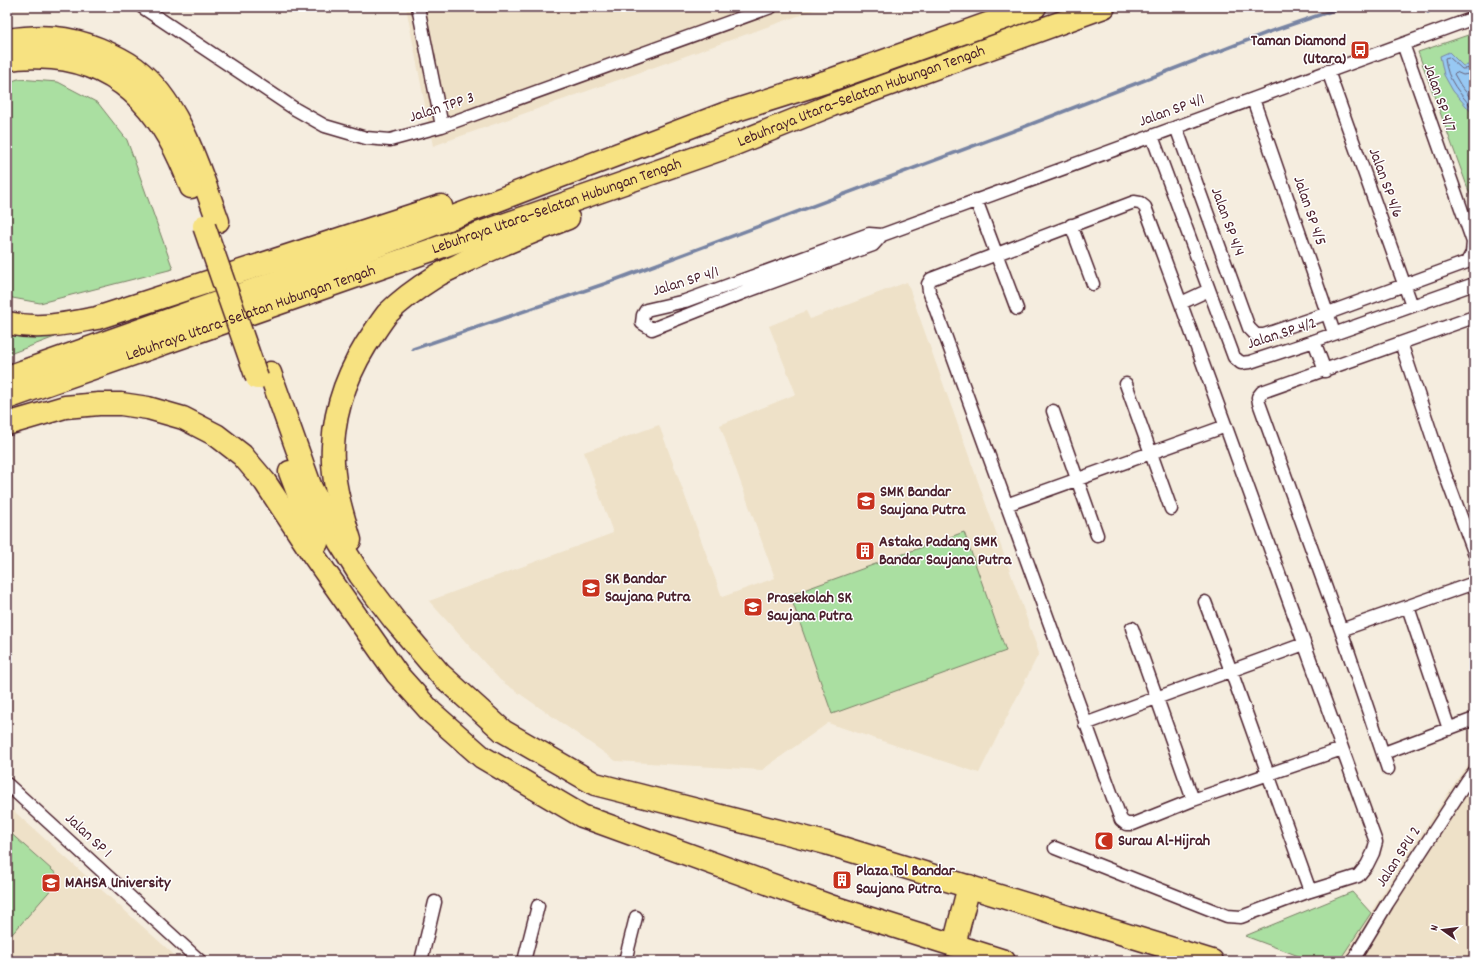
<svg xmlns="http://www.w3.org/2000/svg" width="1481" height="968" viewBox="0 0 1481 968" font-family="Dekko,sans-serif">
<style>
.built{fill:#eee1c8}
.green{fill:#aadfa1;stroke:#7a7f66}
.water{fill:#97c8f3;stroke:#7884a3}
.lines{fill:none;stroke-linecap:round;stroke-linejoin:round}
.shore{stroke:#69637b;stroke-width:1}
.stream{stroke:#7884a3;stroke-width:3.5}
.minor-casing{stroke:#4a1f2b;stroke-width:15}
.motorway-casing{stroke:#4a1f2b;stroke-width:25}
.minor{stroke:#fff;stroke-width:12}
.motorway{stroke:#f7e281;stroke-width:22}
.motorway-bridge-casing{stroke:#4a1f2b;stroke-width:25;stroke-linecap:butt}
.motorway-bridge{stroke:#f7e281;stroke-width:22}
.labels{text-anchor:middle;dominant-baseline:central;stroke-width:3;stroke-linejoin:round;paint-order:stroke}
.poi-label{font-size:16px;font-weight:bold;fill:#4a1f2b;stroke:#fff;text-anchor:start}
.street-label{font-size:16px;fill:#4a1f2b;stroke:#fff}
</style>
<rect width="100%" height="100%" fill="#f5eddf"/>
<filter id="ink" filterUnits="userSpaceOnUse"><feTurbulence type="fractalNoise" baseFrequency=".025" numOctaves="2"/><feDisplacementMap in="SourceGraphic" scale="8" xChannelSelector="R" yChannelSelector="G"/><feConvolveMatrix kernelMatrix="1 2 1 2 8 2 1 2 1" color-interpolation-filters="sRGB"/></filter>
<g filter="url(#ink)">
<path class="built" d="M 406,7 L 823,7 L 433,146 Z
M 907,282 L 1039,653 L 979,773 L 828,723 L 762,770 L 616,761 L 500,680 L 429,601 L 613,533 L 584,452 L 659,425 L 722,597 L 775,578 L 720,425 L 796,394 L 769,326 L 806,311 L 810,319 Z
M 1474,759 L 1474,961 L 1339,961 L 1460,775 Z
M 7,805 L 181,961 L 7,961 Z"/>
<path class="green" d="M 1474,33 L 1474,205 L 1418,52 Z
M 18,79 L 58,82 L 98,103 L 127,140 L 173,269 L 40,303 L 7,297 L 7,83 Z
M 7,333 L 55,337 L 7,355 Z
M 964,532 L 1006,651 L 832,714 L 790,595 Z
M 7,830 L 61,878 L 7,940 Z
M 1352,892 L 1371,913 L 1339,961 L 1312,961 L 1245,936 Z"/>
<path class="water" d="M 1449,52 L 1463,66 L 1474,64 L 1474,115 L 1453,91 L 1444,75 L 1440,56 Z"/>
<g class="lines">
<path class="shore" d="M 1474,68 L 1462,69 L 1449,57 L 1445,58 C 1447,81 1460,93 1474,110
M 1474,73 L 1463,75 L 1456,72 L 1454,74 L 1461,86 L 1474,102"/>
<path class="stream" d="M 1426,7 L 1428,12
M 413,349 L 604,284 L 1021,128 L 1269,32 L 1343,7"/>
<defs>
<path id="minor" d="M 142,7 L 295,109 L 325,126 L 366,138 L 390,140 L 442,126 L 771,7
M 418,7 L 442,126
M 1328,71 L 1412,306
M 1253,99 L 1334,333
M 1176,127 L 1249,328 L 1256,335 L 1264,335 L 1328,313 L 1467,262 L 1472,253 L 1473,242 L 1403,44
M 1152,136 L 1234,357 L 1241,363 L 1250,362 L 1314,341 L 1474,284
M 976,200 L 1017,309
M 1071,225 L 1093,284
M 882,235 L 873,245 L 745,292 L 652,329 L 642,323 L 643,315 L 646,310 L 685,301 L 869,234 L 882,235 L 1474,18
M 1181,303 L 1209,290
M 1314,341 L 1325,371
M 1401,343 L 1441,463 L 1474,552
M 1126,384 L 1171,509
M 1053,411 L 1097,535
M 1006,505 L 1226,426
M 1205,602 L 1231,671 L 1310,891
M 1408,607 L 1449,729
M 1132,628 L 1193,800
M 1341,630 L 1474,583
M 1085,724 L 1304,644
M 1384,753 L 1474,719
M 1388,769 L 1341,630 L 1259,403 L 1258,397 L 1262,392 L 1474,317
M 7,784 L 200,961
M 1055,848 L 1227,916 L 1241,917 L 1310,891 L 1358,876 L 1367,865 L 1373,853 L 1376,842 C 1299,630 1224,418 1145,207 L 1140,203 L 1134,202 L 931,279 L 928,284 L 929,291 L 1121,820 L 1126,824 L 1133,824 L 1193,800 L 1342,749
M 421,961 L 435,902
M 524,961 L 538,906
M 625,961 L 636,917
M 1355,961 L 1355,957 L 1387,904 L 1467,781 L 1474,772"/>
<g id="motorway">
<path d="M 7,40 C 41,35 67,36 99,49 C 111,54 124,60 135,68 C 180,102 199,169 218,221"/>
<path d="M 7,60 C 21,56 38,57 52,58 C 128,65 167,121 191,187"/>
<path d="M 7,323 C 40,330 64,324 97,318 L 441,206"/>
<path d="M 270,373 L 311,488 L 340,543 L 360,575 L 395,621 L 440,674 L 503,731 L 595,784 L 826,843 L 1212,961"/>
<path d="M 7,377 L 356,254 L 724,114 L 825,82 L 1035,7"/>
<path id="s1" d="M 7,398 L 730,146 L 832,105 L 1104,7"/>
<path d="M 7,424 L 65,407 L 99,404 L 121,404 L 148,408 L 183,418 L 216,435 L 242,455 L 265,482 L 314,556 L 397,674 L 431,712 L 482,757 L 582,816 L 833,907 L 1004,961"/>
<path d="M 290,472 L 317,543"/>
<path d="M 350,540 C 341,510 331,478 333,446 C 335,405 351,365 375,331 C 379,325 383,319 387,314 C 401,300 419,287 435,277 C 444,271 453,268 462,263 C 496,246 532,232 568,218"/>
<path d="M 954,945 L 969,886"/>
</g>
</defs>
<use href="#minor" class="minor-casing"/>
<use href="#motorway" class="motorway-casing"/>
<use href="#minor" class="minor"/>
<use href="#motorway" class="motorway"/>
<defs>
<path id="motorway-bridge" d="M 204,226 L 257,378"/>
</defs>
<use href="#motorway-bridge" class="motorway-bridge-casing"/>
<use href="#motorway-bridge" class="motorway-bridge"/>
</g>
</g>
<defs>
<symbol id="bus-square" viewBox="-11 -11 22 22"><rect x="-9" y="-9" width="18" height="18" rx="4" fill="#c8321e" stroke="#fff"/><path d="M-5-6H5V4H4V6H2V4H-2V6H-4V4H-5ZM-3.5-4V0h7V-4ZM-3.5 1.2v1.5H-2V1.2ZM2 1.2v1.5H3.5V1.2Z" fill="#fff"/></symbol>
<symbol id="school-square" viewBox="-11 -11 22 22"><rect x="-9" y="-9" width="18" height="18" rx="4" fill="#c8321e" stroke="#fff"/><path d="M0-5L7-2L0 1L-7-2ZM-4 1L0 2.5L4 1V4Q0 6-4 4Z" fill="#fff"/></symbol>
<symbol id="building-square" viewBox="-11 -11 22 22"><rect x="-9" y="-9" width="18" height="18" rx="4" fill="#c8321e" stroke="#fff"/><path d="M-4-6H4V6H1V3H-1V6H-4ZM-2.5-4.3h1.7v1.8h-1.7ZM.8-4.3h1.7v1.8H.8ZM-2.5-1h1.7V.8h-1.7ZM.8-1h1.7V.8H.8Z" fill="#fff"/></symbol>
<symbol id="mosque-square" viewBox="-11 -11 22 22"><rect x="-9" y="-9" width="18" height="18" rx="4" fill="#c8321e" stroke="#fff"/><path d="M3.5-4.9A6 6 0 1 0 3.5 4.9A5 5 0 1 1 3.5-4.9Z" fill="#fff"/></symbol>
<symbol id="university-square" viewBox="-11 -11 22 22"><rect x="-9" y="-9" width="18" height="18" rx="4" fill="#c8321e" stroke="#fff"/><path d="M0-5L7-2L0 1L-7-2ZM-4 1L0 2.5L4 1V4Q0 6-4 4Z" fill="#fff"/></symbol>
</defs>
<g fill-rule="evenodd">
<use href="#bus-square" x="1349" y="39" width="22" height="22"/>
<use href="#school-square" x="855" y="490" width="22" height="22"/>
<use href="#building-square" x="854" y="540" width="22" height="22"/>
<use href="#school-square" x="580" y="577" width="22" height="22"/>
<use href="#school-square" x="742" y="596" width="22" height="22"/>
<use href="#mosque-square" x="1093" y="830" width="22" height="22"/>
<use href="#building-square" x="831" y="869" width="22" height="22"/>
<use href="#university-square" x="40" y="872" width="22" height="22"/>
</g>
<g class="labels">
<g class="poi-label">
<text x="1346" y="41" text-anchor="end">Taman Diamond<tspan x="1346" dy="18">(Utara)</tspan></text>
<text x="880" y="492">SMK Bandar<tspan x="880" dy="18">Saujana Putra</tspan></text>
<text x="879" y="542">Astaka Padang SMK<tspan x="879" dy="18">Bandar Saujana Putra</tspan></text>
<text x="605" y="579">SK Bandar<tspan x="605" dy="18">Saujana Putra</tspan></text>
<text x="767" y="598">Prasekolah SK<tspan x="767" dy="18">Saujana Putra</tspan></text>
<text x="1118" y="841">Surau Al-Hijrah</text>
<text x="856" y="871">Plaza Tol Bandar<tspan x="856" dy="18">Saujana Putra</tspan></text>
<text x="65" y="883">MAHSA University</text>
</g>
<g class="street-label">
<text stroke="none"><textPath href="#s1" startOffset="906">Lebuhraya Utara–Selatan Hubungan Tengah</textPath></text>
<text transform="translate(1439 98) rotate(71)">Jalan SP 4/7</text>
<text transform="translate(442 108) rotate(-18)">Jalan TPP 3</text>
<text transform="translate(1172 111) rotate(-20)">Jalan SP 4/1</text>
<text transform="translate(1385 183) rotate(70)">Jalan SP 4/6</text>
<text stroke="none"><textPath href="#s1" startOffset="582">Lebuhraya Utara–Selatan Hubungan Tengah</textPath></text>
<text transform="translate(1309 211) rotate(71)">Jalan SP 4/5</text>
<text transform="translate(1227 222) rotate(70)">Jalan SP 4/4</text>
<text transform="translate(686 282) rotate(-17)">Jalan SP 4/1</text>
<text stroke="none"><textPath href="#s1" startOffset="258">Lebuhraya Utara–Selatan Hubungan Tengah</textPath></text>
<text transform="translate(1282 334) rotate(-18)">Jalan SP 4/2</text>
<text transform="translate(88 836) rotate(43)">Jalan SP 1</text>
<text transform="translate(1399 857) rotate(-57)">Jalan SPU 2</text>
</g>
</g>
<rect width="1481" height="968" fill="none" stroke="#fff" stroke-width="24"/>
<rect x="12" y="12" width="1457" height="944" fill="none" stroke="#4a1f2b" stroke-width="1.5" filter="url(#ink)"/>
<g transform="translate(1443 930) rotate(284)" stroke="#ffffff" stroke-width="3" paint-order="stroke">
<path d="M0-3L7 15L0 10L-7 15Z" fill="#4a1f2b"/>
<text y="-6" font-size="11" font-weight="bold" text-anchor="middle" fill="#4a1f2b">N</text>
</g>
</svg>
